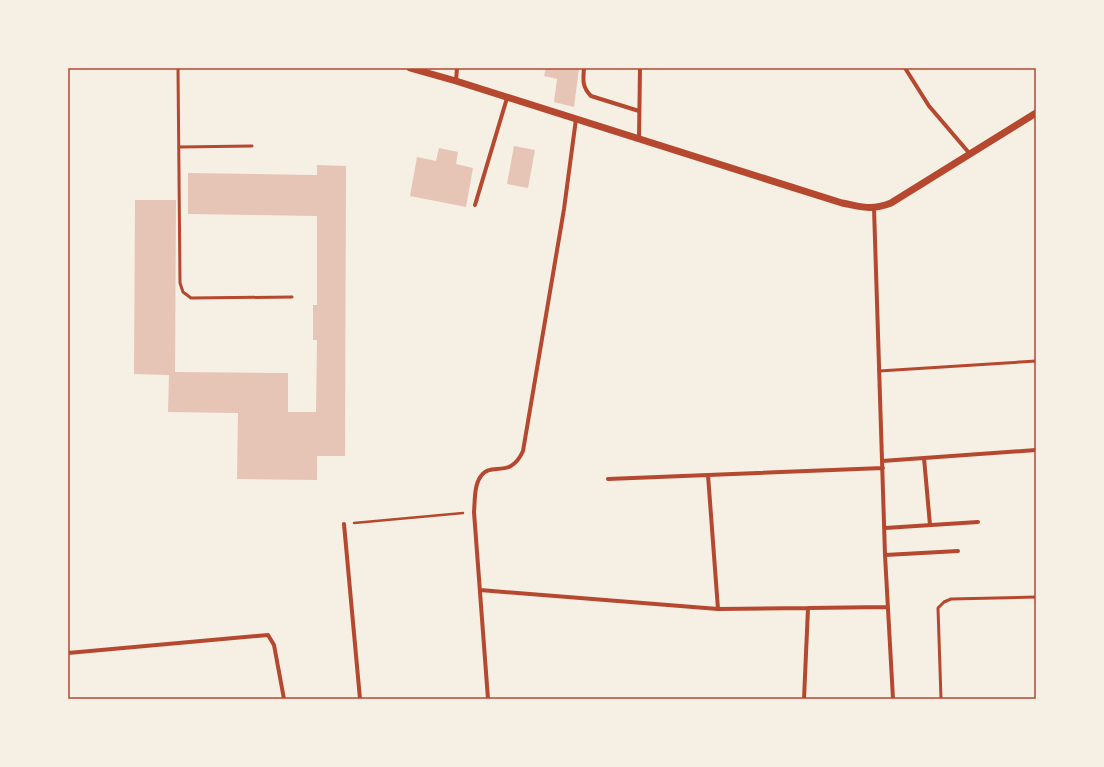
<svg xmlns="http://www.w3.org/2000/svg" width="1104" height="767" viewBox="0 0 1104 767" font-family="'Archivo Narrow',sans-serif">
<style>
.building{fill:#e6c5b7}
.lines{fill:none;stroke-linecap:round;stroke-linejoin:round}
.path{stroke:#b5482f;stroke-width:2.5}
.service{stroke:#b5482f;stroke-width:3}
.minor{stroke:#b5482f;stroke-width:4}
.tertiary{stroke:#b5482f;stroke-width:7}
.neatline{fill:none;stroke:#b5482f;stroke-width:1.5}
</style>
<rect width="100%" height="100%" fill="#f6efe4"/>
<path class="building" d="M 546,68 L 579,68 L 574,107 L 554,102 L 557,79 L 544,76 Z
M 514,146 L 535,150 L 528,188 L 507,184 Z
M 439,148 L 458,152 L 456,164 L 473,168 L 466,207 L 410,196 L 417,157 L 436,161 Z
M 317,165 L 346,166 L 345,456 L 317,456 L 317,480 L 237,479 L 238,413 L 168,412 L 169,375 L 134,374 L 135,200 L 176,200 L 175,372 L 288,373 L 288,412 L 316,412 L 317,340 L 313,340 L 313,305 L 317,305 L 317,216 L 188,214 L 188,173 L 317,175 Z"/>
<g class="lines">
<path class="path" d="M 354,523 L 463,513"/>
<path class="service" d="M 178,68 L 180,283 L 183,292 L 191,298 L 292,297
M 179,147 L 252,146
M 879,371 L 1036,361
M 941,699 L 938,608 L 944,602 L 951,599 L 1036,597"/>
<path class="minor" d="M 584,68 C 583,80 582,87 591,96 L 639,111
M 905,68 L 929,106 L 970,154
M 456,81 L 457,68
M 639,139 L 640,68
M 475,205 L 507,98
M 874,208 L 885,555 L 893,699
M 924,458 L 930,525
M 882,461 L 1036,450
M 708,475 L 718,609
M 608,479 L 883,468
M 344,524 L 360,699
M 885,528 L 978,522
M 885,555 L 958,551
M 480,590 L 718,609 L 808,608
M 68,653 L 268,635 L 274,645 L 284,699
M 488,699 L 474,512 C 475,501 474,485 481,476 C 491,461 510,480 523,451 L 564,209 L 576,119
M 804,699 L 808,608 L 887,607"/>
<path class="tertiary" d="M 410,68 L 456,81 L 842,203 C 863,207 870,211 891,203 L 1036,113"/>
</g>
<rect width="1104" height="767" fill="none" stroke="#f6efe4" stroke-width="138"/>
<rect x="69" y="69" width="966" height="629" class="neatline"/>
</svg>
